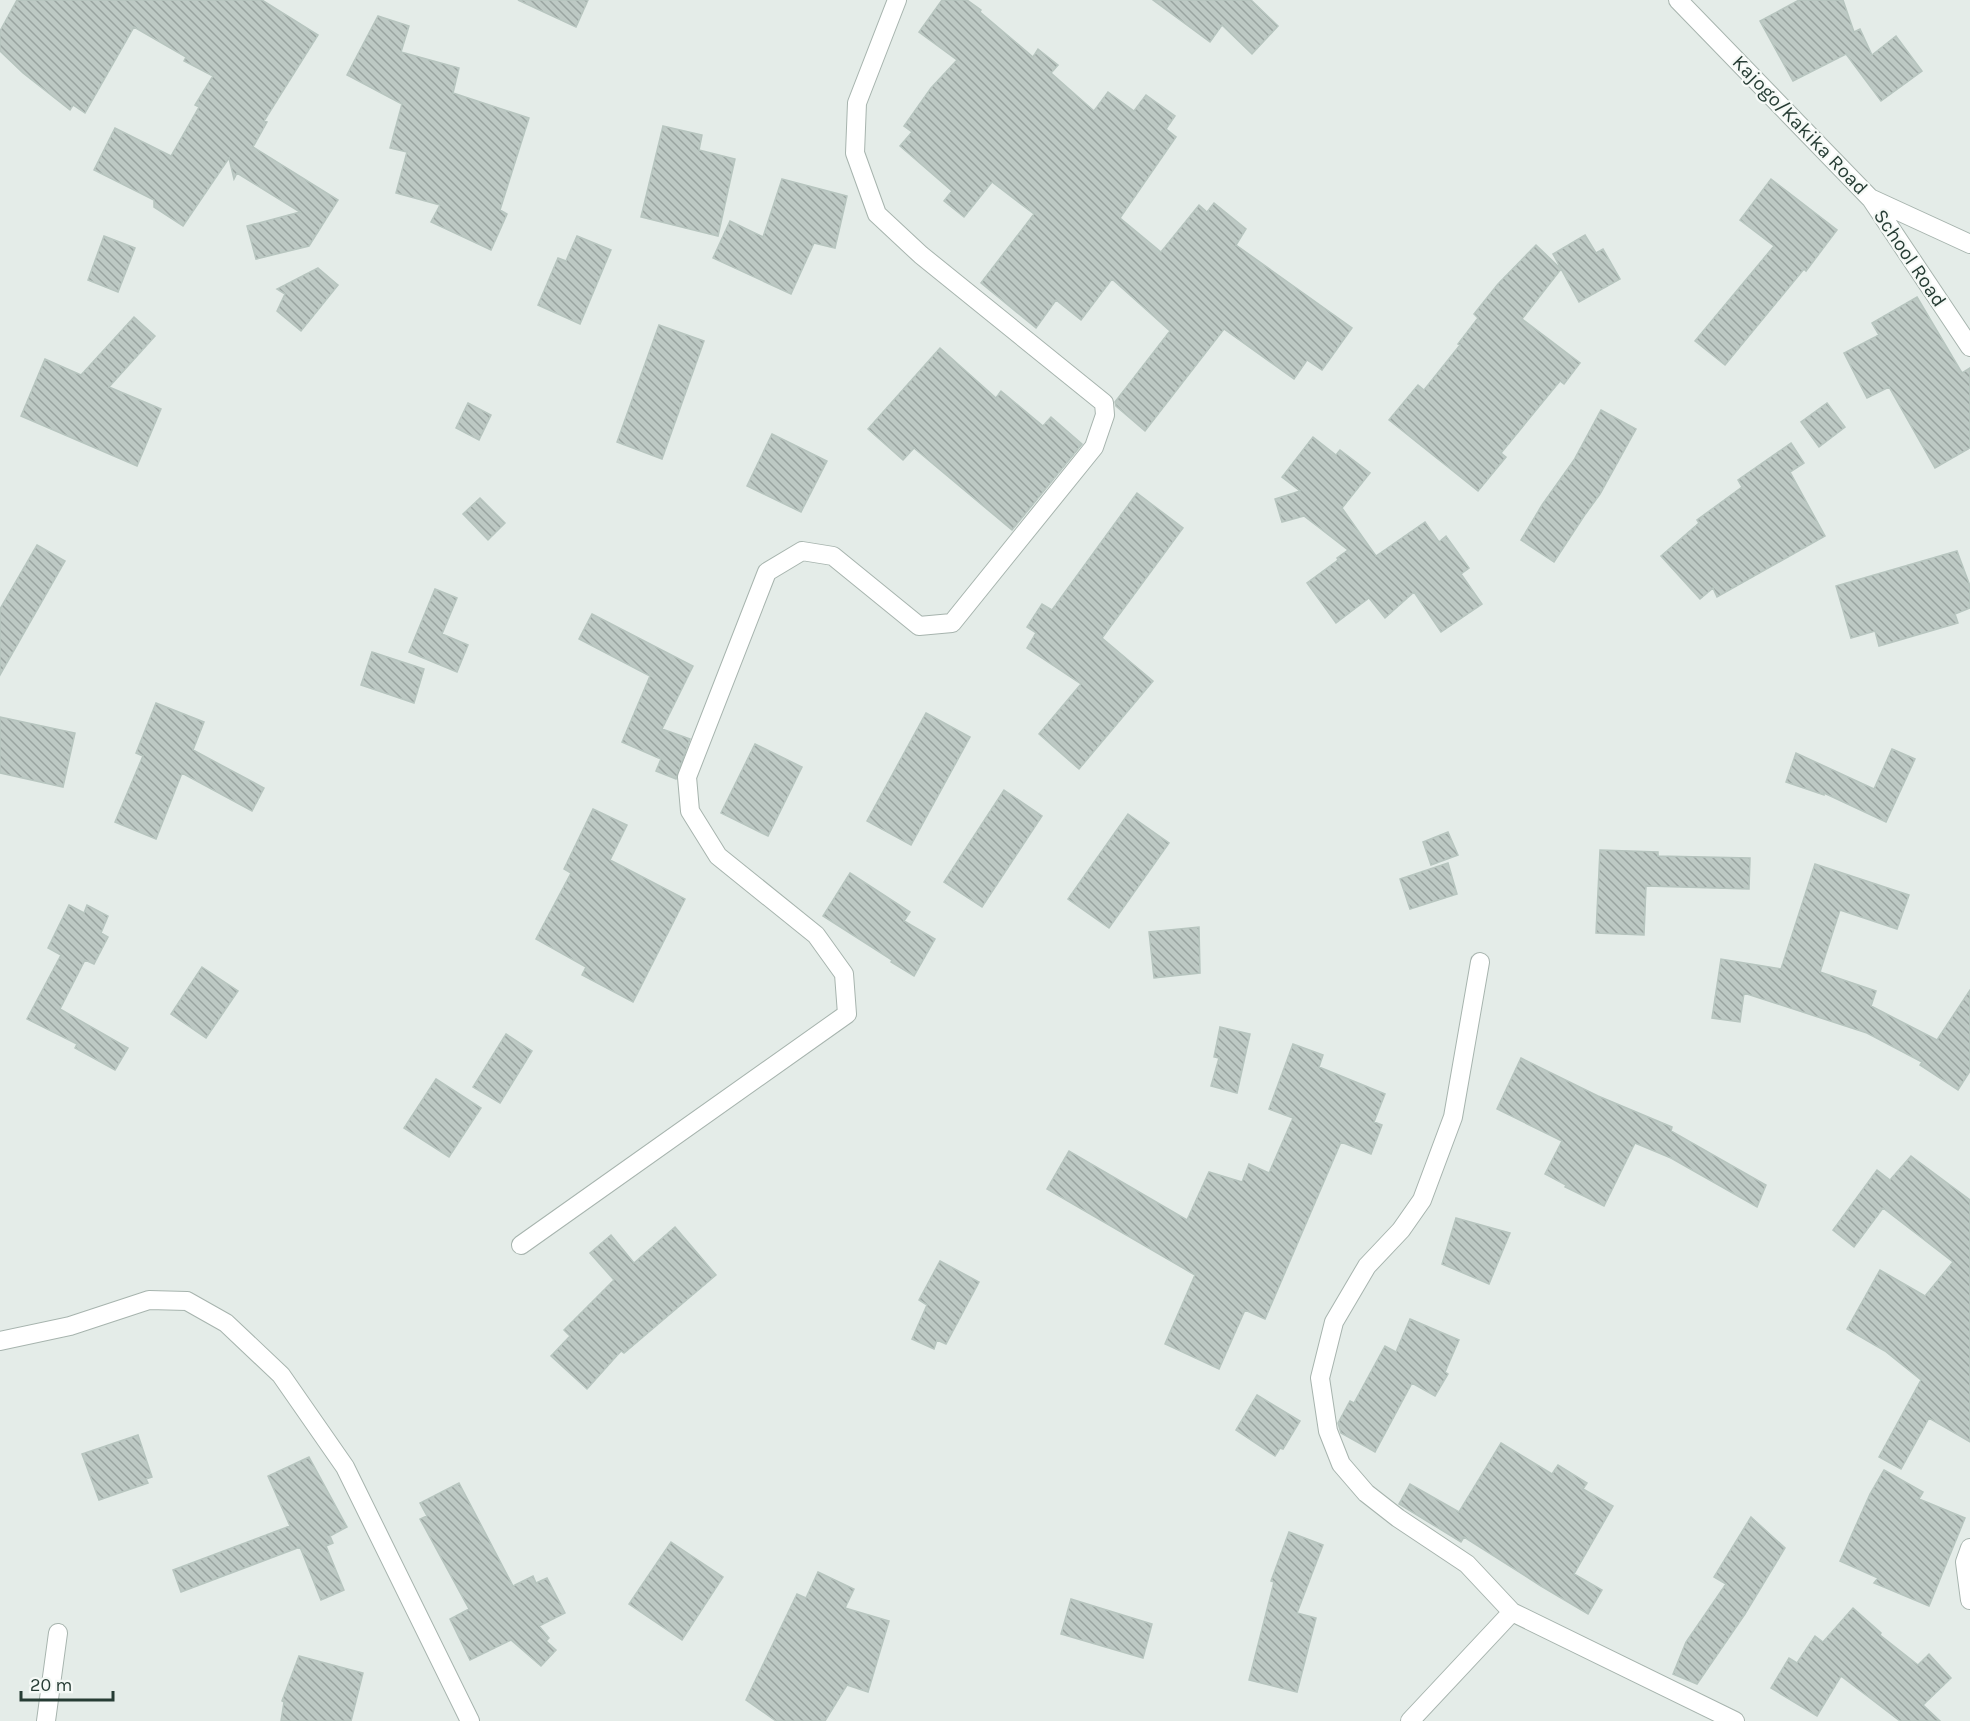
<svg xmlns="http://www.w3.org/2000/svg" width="1970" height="1721" viewBox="0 0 1970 1721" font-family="Karla,sans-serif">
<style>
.building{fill:url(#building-back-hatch);stroke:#b7c5bf;stroke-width:1.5}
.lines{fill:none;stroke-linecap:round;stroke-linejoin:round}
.minor-casing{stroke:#a7b4ae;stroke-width:20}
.minor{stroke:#fff;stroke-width:18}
.labels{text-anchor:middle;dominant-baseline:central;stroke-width:4.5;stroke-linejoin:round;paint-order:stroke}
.street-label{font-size:20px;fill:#263c34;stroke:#f5f9f6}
</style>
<defs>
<pattern id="building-back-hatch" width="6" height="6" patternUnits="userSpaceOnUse" patternTransform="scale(1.5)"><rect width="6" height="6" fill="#bdc9c4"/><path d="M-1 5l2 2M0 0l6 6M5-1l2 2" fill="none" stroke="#99a4a0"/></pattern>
</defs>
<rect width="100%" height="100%" fill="#e4ece8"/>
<path class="building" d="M 17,0 L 262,0 L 318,35 L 264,121 L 267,122 L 253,147 L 338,200 L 309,246 L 256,259 L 247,226 L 300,212 L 237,173 L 234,179 L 229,158 L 183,226 L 154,207 L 154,200 L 94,170 L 115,128 L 171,156 L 199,107 L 195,105 L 213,76 L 184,61 L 186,57 L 134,27 L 85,113 L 73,105 L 70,110 L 23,73 L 0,51 L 0,31 Z
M 518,0 L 588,0 L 576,27 Z
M 942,0 L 967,0 L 981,10 L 980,12 L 1033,57 L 1038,49 L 1058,65 L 1051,73 L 1094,111 L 1108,92 L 1134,111 L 1146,95 L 1175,116 L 1166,129 L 1176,137 L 1120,218 L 1161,252 L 1199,205 L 1207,212 L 1214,203 L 1246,229 L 1236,245 L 1352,328 L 1322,370 L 1307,360 L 1294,379 L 1224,329 L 1145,431 L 1116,406 L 1115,402 L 1170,331 L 1112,279 L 1081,320 L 1056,300 L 1036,328 L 981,283 L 1034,214 L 992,182 L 964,217 L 944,201 L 952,191 L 900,146 L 912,132 L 904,126 L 931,88 L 957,60 L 919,32 Z
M 1153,0 L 1251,0 L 1278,26 L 1252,54 L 1222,25 L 1210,42 Z
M 1799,0 L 1843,0 L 1854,32 L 1860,29 L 1872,55 L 1896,36 L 1922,71 L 1881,101 L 1846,54 L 1793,81 L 1760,21 Z
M 378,16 L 409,26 L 401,52 L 459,68 L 453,93 L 529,118 L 500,210 L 507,214 L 491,250 L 431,222 L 440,205 L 396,193 L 407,152 L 390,148 L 402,104 L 347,75 Z
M 663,126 L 702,135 L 699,150 L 735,159 L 718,236 L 641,217 Z
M 782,179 L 847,196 L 835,248 L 814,243 L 791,294 L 713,258 L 730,221 L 763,237 Z
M 1771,179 L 1837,230 L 1806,271 L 1804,269 L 1725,365 L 1695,341 L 1774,246 L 1740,220 Z
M 1585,235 L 1596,253 L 1603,249 L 1620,279 L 1579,302 L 1553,254 Z
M 104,236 L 135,248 L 118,292 L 88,280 Z
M 577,236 L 611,250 L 580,324 L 538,305 L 558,258 L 566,261 Z
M 1536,245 L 1561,269 L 1522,319 L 1580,363 L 1564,384 L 1560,381 L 1501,453 L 1506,457 L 1478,491 L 1389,420 L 1418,385 L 1424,390 L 1460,345 L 1458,344 L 1478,318 L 1474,314 L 1498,284 Z
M 318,268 L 338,285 L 301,331 L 277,311 L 285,294 L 277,289 Z
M 1917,297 L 1962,373 L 1970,368 L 1970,448 L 1935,468 L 1889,387 L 1867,398 L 1844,353 L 1879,335 L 1872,323 Z
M 134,317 L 155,336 L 109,387 L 161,409 L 137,466 L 21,416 L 45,359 L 81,375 Z
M 659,325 L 704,341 L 662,459 L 617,442 Z
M 940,348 L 996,398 L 1001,391 L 1043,426 L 1051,417 L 1082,444 L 1012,530 L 914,448 L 903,460 L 868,429 Z
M 468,403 L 491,415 L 479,440 L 456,428 Z
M 1827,403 L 1845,427 L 1819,447 L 1801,422 Z
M 1601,410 L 1636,429 L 1600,494 L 1584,516 L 1554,562 L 1521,540 L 1542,505 L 1574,460 Z
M 772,434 L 827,461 L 801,512 L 747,486 Z
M 1313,437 L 1336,455 L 1340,450 L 1370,473 L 1342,508 L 1376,556 L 1425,522 L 1439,542 L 1446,536 L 1469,568 L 1461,574 L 1482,604 L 1441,632 L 1414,592 L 1385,618 L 1369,598 L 1336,623 L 1307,583 L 1338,560 L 1337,558 L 1348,550 L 1304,516 L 1282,522 L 1275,499 L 1300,491 L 1282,477 Z
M 1791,443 L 1804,463 L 1790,472 L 1825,536 L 1717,597 L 1713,588 L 1700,599 L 1661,556 L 1699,523 L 1697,520 L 1742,487 L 1738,480 Z
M 1137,493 L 1183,528 L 1102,638 L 1153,681 L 1079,769 L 1039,734 L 1081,684 L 1027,648 L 1036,633 L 1027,627 L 1042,604 L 1052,610 Z
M 480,498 L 505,523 L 488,540 L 463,514 Z
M 37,545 L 65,561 L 0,675 L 0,609 Z
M 1957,551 L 1970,586 L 1970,608 L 1955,614 L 1958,623 L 1879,646 L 1875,631 L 1851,638 L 1836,586 Z
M 435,589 L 457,598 L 442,634 L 468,645 L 457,672 L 409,652 Z
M 592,614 L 693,666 L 662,729 L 690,739 L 676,779 L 656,771 L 661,759 L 622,742 L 650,676 L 579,639 Z
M 372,652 L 424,669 L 414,703 L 361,685 Z
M 156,703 L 204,722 L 193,750 L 264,788 L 252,811 L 182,773 L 156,839 L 115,822 L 143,756 L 136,753 Z
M 926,713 L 970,737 L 911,845 L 867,821 Z
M 0,717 L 75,733 L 63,787 L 0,773 Z
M 755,744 L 802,767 L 768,836 L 721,813 Z
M 1892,749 L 1915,759 L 1886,822 L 1824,793 L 1824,795 L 1786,782 L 1796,753 L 1874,789 Z
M 1004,790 L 1042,816 L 982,907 L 944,882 Z
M 593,809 L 627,825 L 610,860 L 685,899 L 633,1002 L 582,975 L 586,967 L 536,939 L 571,873 L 564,869 Z
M 1128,814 L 1169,843 L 1109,928 L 1068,899 Z
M 1448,832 L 1458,855 L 1431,865 L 1423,842 Z
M 1600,850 L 1658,852 L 1658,856 L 1750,858 L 1749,889 L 1646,886 L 1644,935 L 1596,933 Z
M 1448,863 L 1457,894 L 1410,909 L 1400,879 Z
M 1815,864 L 1909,895 L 1897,929 L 1840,910 L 1820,972 L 1876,991 L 1871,1006 L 1937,1040 L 1970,990 L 1970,1071 L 1958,1090 L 1920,1065 L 1922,1062 L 1867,1033 L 1744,993 L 1740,1022 L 1712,1018 L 1721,959 L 1781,969 Z
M 850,873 L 910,912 L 904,921 L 935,939 L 914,976 L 891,962 L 892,960 L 823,916 Z
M 69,905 L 84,913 L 87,905 L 108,916 L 101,933 L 108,937 L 94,964 L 85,960 L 60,1009 L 128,1048 L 115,1070 L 75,1048 L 77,1044 L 27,1019 L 61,955 L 48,948 Z
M 1199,927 L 1200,973 L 1154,978 L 1149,932 Z
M 202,967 L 238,991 L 206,1038 L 171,1014 Z
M 1220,1027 L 1250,1034 L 1237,1093 L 1211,1086 L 1219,1058 L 1214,1057 Z
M 506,1034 L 532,1051 L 500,1103 L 473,1087 Z
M 1293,1044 L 1323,1055 L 1319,1067 L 1385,1094 L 1374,1122 L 1382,1125 L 1371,1154 L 1341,1142 L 1265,1319 L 1245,1310 L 1219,1369 L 1165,1344 L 1195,1275 L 1047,1189 L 1069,1151 L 1187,1220 L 1209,1172 L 1242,1182 L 1249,1164 L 1269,1173 L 1293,1118 L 1269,1109 Z
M 1521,1058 L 1598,1096 L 1672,1127 L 1671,1131 L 1766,1185 L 1757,1207 L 1671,1158 L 1635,1143 L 1604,1206 L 1565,1187 L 1566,1185 L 1545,1174 L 1562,1141 L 1497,1109 Z
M 436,1079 L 481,1108 L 449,1157 L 404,1128 Z
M 1911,1156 L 1970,1200 L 1970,1442 L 1929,1418 L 1901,1469 L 1879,1457 L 1921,1380 L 1885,1351 L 1847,1329 L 1880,1270 L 1925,1296 L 1953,1262 L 1883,1208 L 1854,1247 L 1833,1230 L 1877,1170 L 1890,1180 Z
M 1456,1218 L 1510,1233 L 1489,1284 L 1442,1264 Z
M 675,1227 L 716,1275 L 624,1353 L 621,1351 L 587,1389 L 551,1356 L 570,1336 L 564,1330 L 614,1280 L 590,1253 L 611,1235 L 634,1263 Z
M 940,1261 L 979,1282 L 946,1344 L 937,1340 L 934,1349 L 912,1339 L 927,1305 L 919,1300 Z
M 1410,1319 L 1459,1340 L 1445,1372 L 1448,1374 L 1435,1396 L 1412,1383 L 1375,1452 L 1341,1433 L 1338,1423 L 1350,1401 L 1354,1403 L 1385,1346 L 1396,1352 Z
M 1257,1395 L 1300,1421 L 1283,1449 L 1280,1448 L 1275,1456 L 1236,1430 Z
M 138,1435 L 152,1477 L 146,1479 L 148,1483 L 99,1500 L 82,1454 Z
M 1501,1443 L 1552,1474 L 1558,1465 L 1587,1483 L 1583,1489 L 1613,1506 L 1574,1574 L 1602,1590 L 1588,1614 L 1541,1586 L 1464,1537 L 1461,1542 L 1399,1504 L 1410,1484 L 1459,1512 Z
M 309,1457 L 347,1527 L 330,1536 L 333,1543 L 326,1546 L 344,1590 L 321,1600 L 300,1547 L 181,1592 L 173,1570 L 290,1526 L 268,1476 Z
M 1884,1470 L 1923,1492 L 1919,1499 L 1965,1518 L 1929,1606 L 1874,1583 L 1878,1578 L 1840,1561 L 1870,1494 Z
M 459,1483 L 513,1586 L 533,1576 L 536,1583 L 547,1578 L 565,1613 L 539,1626 L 549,1638 L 546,1641 L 556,1650 L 541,1666 L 511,1640 L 470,1660 L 450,1619 L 469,1609 L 420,1519 L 427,1516 L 420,1503 Z
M 1751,1517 L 1785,1548 L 1745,1614 L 1697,1684 L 1673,1674 L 1686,1642 L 1726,1584 L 1714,1577 Z
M 1289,1532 L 1323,1545 L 1297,1613 L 1316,1618 L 1297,1692 L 1249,1680 L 1274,1582 L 1271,1581 Z
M 671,1542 L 723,1577 L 682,1640 L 629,1604 Z
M 818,1572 L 854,1589 L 845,1608 L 889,1621 L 868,1692 L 847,1685 L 825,1721 L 776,1721 L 746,1700 L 797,1594 L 806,1598 Z
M 1071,1599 L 1152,1624 L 1143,1658 L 1061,1634 Z
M 1853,1608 L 1881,1633 L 1880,1635 L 1918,1665 L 1929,1654 L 1951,1678 L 1923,1705 L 1940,1721 L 1900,1721 L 1841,1676 L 1817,1716 L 1771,1688 L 1789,1658 L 1797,1663 L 1815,1636 L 1823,1642 Z
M 299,1656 L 363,1673 L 351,1721 L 281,1721 L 284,1702 L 282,1701 Z"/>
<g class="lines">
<defs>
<path id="minor" d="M 1678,0 L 1870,198 L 1970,244
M 1871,199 L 1970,347
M 1480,962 L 1453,1117 L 1422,1200 L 1401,1230 L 1367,1266 L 1334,1322 L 1320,1378 L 1328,1431 L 1341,1464 L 1366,1493 L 1398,1518 L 1467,1564 L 1512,1612 L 1735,1721
M 521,1245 L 847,1014 L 844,974 L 816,935 L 718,856 L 690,811 L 687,777 L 767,572 L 802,551 L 833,556 L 919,626 L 952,623 L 1094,447 L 1105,415 L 1104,403 L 921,255 L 877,214 L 855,153 L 857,103 L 897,0
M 0,1341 L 70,1326 L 149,1300 L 187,1301 L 226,1323 L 281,1375 L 345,1467 L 470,1721
M 1970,1548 L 1965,1562 L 1970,1600
M 46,1721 L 58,1633
M 1410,1721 L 1512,1612"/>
</defs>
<use href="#minor" class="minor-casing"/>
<use href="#minor" class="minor"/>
</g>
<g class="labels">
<g class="street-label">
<text transform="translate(1800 125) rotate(46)">Kajogo/Kakika Road</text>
<text transform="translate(1910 258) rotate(56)">School Road</text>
</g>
</g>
<path d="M21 1691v9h92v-9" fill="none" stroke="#263c34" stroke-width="3"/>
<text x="30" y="1691" font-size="18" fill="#263c34" stroke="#f5f9f6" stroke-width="4.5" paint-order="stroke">20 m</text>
</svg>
